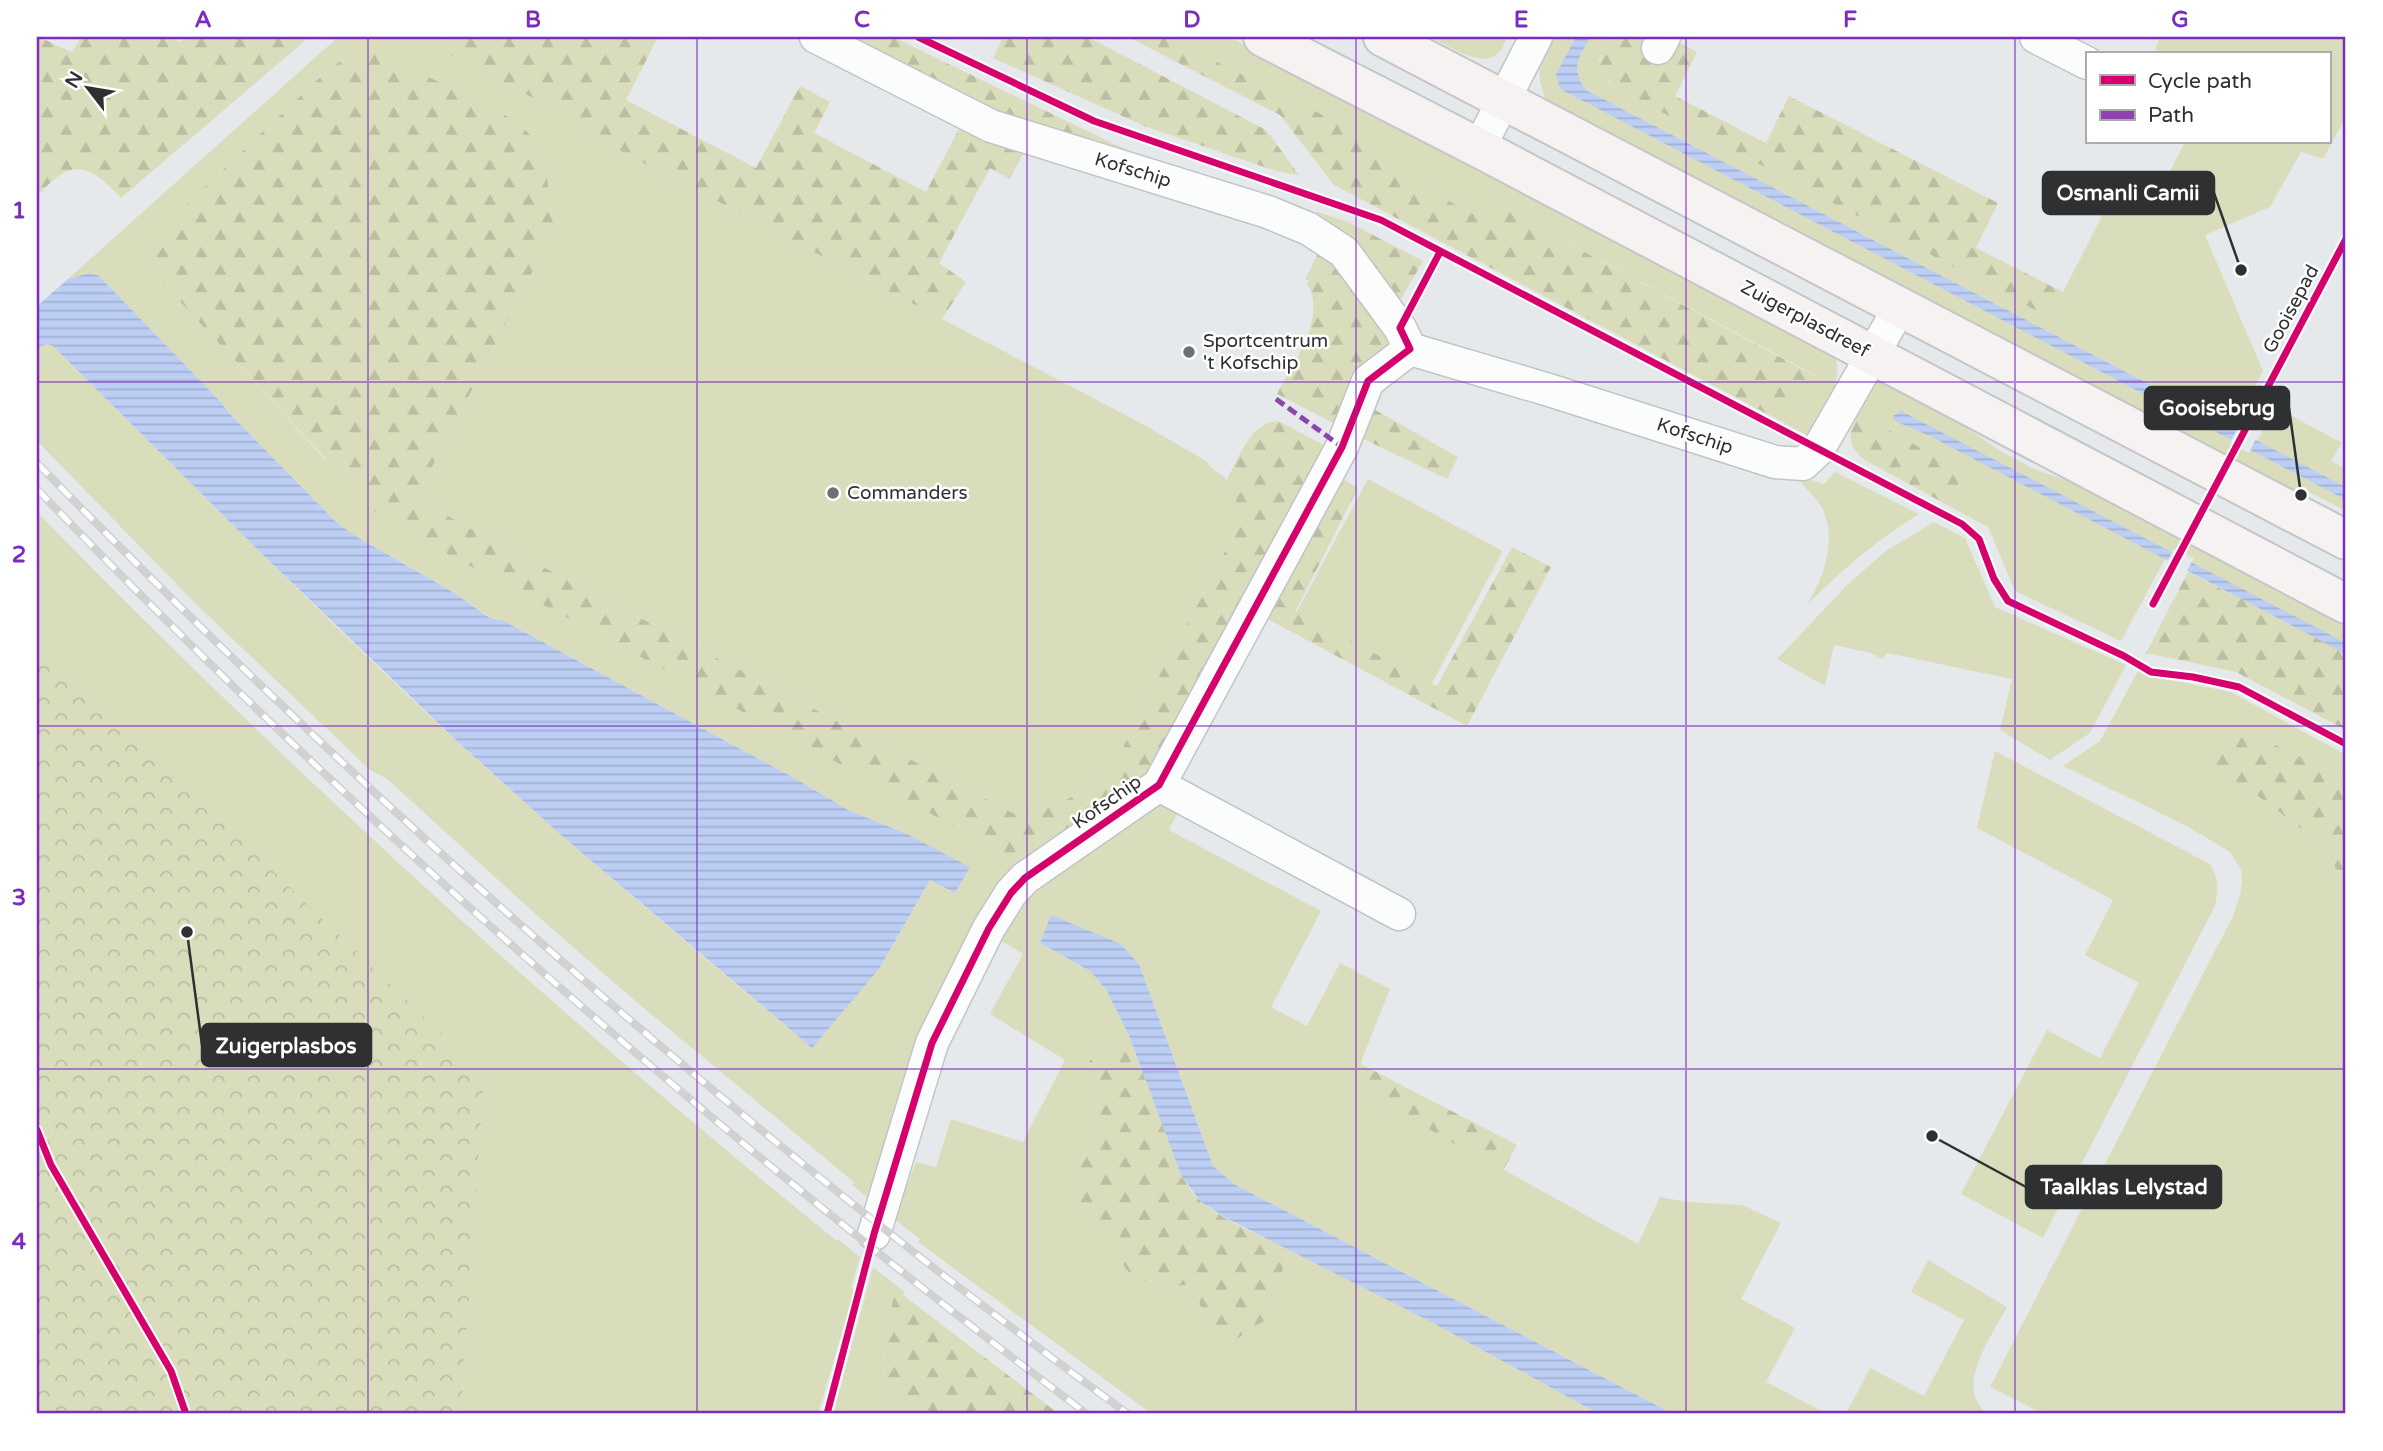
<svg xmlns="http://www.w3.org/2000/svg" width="2383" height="1451" viewBox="0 0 2383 1451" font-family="'Varela Round',sans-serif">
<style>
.green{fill:#daddbc}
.forest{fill:url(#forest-firs)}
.park{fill:url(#park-crowns)}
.water{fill:url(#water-rules)}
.pier{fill:#e6e9eb}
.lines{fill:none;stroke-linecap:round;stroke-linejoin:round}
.minor-casing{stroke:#c2c4c6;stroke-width:35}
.major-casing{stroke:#c4c6c7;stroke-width:42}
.minor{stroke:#fbfcfc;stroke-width:32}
.major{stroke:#f5f2f1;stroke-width:38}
.rail-casing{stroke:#d1d1d2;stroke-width:8}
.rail{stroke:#fff;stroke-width:5;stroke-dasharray:16;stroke-linecap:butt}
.quiet{stroke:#8e44ad;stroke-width:5;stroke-dasharray:10 5;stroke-linecap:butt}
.cycleway-casing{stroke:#fff;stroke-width:11}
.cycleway{stroke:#d6006c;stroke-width:7}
.grid{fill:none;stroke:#7b2cbf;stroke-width:2;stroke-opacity:0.55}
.poi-dot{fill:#6e7172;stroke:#fff;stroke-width:2.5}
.labels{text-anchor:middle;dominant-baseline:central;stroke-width:5;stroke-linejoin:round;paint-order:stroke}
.street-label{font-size:19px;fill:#2e3031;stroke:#fff}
.poi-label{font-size:19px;fill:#2e3031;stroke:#fff;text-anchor:start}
.leader{fill:none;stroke:#2e3031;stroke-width:2.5}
.callout-dot{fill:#2e3031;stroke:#fff;stroke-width:2.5}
.callout{fill:#2e3031;stroke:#2e3031;stroke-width:2.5}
.callout-label{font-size:21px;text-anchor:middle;font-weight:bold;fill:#fff}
.neatline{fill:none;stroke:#7b2cbf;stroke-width:2.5}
.grid-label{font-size:23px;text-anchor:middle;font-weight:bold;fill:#7b2cbf}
</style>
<defs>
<pattern id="forest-firs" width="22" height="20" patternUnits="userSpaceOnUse" patternTransform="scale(1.75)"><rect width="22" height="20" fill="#daddbc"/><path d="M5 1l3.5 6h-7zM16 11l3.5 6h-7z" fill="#bbbea2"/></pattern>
<pattern id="park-crowns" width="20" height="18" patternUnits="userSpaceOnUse" patternTransform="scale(1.75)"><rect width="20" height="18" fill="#daddbc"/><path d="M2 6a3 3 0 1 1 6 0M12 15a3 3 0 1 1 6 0" fill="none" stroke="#bbbea2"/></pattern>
<pattern id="water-rules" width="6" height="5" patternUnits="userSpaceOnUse" patternTransform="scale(1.75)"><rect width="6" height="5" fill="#bccef3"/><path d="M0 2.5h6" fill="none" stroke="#a2b1d1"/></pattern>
</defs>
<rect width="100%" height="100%" fill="#e6e9eb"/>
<path class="green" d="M 338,37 L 447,37 L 441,50 L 543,103 L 600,140 L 1139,422 L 1206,461 C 1212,470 1220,473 1227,480 C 1240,493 1238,515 1236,531 L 1134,724 L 1116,763 L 1089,789 L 1024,819 L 480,534 L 416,498 L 554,230 L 546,170 L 535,140 L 356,52 L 331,67 L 136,253 L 325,459 L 1022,865 L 877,1205 L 852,1185 L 854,1182 L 646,1010 L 552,929 L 387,779 L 370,770 L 196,604 L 37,441 L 37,347 L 47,343 L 53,346 C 188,480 321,616 461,745 C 571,846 686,942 800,1038 L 879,969 L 930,880 L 955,893 L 969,867 L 907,834 L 848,810 L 796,779 L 504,621 L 491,618 L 451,591 L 357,537 L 336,522 L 230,414 L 217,398 L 99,276 L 90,273 L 68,279 Z
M 1167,37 L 1230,37 L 1834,355 C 1846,377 1821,416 1812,438 L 1786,424 L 1815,375 L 1497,205 L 1473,214 L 1381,165 Z
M 1431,37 L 1507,37 C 1505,42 1503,48 1499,52 C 1485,71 1447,45 1431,37 Z
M 1551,37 L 1576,37 L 1557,74 L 1560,89 L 2346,500 L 2346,511 L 2303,489 L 2298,497 L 1546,101 C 1536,74 1538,63 1551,37 Z
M 1590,37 L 1610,37 L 1599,60 L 1607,81 L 1618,89 L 2050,318 L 2117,186 L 2153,204 L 2185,142 L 2329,142 L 2329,54 L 2166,54 L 2155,49 L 2160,37 L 2346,37 L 2346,117 L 2323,159 L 2301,152 L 2270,207 L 2205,235 L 2263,371 L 2233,428 L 1586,90 C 1570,68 1579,58 1590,37 Z
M 1883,377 L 1936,408 L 1999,450 L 2034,469 L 2099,492 L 2346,621 L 2346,653 L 2165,559 L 2121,641 L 2015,591 L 1988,527 L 1947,505 L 1965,473 L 1859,413 L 1876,381 Z
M 2275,407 L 2342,443 L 2331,461 L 2346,469 L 2346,487 L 2257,441 Z
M 1835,472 L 1919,514 C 1873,543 1844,568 1806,606 C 1823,580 1838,539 1822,508 C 1816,497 1802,485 1794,475 L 1824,484 Z
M 1368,479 L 1503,551 L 1431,685 L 1296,613 Z
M 37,512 C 290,771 556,1014 837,1241 L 839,1240 L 860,1257 L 851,1288 L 855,1289 L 818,1414 L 461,1414 L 484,1075 L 37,925 Z
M 1934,522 L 1965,538 L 1995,607 L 2126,665 L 2090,733 L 2050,760 L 2000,730 L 2012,679 L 1887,653 L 1882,659 L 1871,653 L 1834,645 L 1825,686 L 1777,659 L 1848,584 L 1886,551 Z
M 2138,671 L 2151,676 L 2231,692 L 2346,755 L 2346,779 L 2263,739 L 2243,785 L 2319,842 L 2346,884 L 2346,1404 L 2341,1414 L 2044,1414 L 1990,1387 L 2233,916 L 2240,895 L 2242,880 L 2241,870 L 2230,852 L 2185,825 L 2063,766 L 2100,741 Z
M 1995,751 L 2210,864 C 2219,879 2218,889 2215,906 L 2043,1238 L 1961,1194 L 2047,1030 L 2100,1058 L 2139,983 L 2085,955 L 2113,900 L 1977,828 Z
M 1151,804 L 1172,805 L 1180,808 L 1169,830 L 1321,911 L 1271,1007 L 1307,1026 L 1340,963 L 1390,989 L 1362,1059 L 1360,1073 L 1372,1097 L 1638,1244 L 1660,1197 L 1687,1202 L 1742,1205 L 1781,1223 L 1741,1299 L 1795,1328 L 1766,1382 L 1828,1414 L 1673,1414 L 1234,1184 L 1213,1166 L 1139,964 L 1121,944 L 1051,916 L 1040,943 L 1090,971 L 1107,991 L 1130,1038 L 1089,1061 L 1095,1127 L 1069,1194 L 1163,1289 L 1195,1283 L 1203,1318 L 1265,1320 L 1290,1249 L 1435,1324 L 1599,1414 L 1152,1414 L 918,1242 L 920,1239 L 894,1219 C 900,1199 909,1182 916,1162 L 936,1167 L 951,1119 L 1023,1142 L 1065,1060 L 990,1014 L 1023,954 L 998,939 L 1024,895 Z
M 1928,1260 L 2007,1307 C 1993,1334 1951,1391 1989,1414 L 1846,1414 L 1870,1368 L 1924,1396 L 1964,1320 L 1911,1292 Z
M 873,1267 L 896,1285 L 885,1341 L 883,1382 L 902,1414 L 833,1414 Z"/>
<path class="forest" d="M 39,37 L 72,52 L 81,37 L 170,37 L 180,42 L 183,37 L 308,38 L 121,198 C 88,163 71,157 37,197 L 37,41 Z
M 447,37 L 658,37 L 626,100 L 756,168 L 800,86 L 830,102 L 814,133 L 926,192 L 959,129 L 1025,150 L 1010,179 L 990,168 L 939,263 L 966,282 L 942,319 L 600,140 L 543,103 L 440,50 Z
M 839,37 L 893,37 L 1139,156 L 1007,119 Z
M 1003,37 L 1088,37 L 1266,130 L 1299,175 L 1276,171 L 1144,126 L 993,58 Z
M 1128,37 L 1167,37 L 1375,141 L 1382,165 L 1473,214 L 1497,205 L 1815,376 L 1786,424 L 1334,185 L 1280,115 Z
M 1610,37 L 1670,37 L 1697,52 L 1675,96 L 1766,143 L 1789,96 L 1998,203 L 1976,248 L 2063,292 L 2050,318 L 1618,89 C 1593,70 1598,61 1610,37 Z
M 356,52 L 378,54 L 397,61 L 518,122 L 535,140 L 546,170 L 554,230 L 416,498 L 480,534 L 1024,819 L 1089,789 L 1116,763 L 1134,724 L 1236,531 C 1238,512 1239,495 1227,479 C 1239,458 1250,422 1278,421 L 1326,446 L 1151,768 C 1112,810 1061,825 1022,865 L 896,794 L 381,518 L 135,253 L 331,67 Z
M 1315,211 L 1348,222 L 1423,261 L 1397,306 L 1370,258 L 1357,242 Z
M 1322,246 L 1396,341 L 1339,426 L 1277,394 C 1292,364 1328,318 1307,284 L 1309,281 L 1305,279 Z
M 1370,407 L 1458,457 L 1447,479 L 1355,435 Z
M 1859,413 L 1965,473 L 1947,505 L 1863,459 C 1845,441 1849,434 1859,413 Z
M 1334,474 L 1358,488 L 1295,612 L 1437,686 L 1512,547 L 1551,567 L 1467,726 L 1260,615 Z
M 2188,572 L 2346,653 L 2346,730 L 2236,672 L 2146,653 Z
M 2219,736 L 2263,739 L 2346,779 L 2346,884 L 2319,842 L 2243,785 L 2206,769 Z
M 1130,1038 L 1181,1175 C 1187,1184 1193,1195 1201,1201 C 1226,1223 1261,1235 1290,1249 L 1265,1320 L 1226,1346 L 1203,1318 L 1195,1283 L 1163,1289 L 1131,1275 L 1069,1194 L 1095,1127 L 1089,1061 Z
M 1361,1064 L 1517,1145 L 1503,1171 L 1372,1097 L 1360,1073 Z
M 896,1285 L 905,1292 L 903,1295 L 1059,1414 L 902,1414 L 883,1382 L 885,1341 Z"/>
<path class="park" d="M 37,643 L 484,1075 L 461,1414 L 37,1414 Z"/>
<path class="water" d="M 1576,37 L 1590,37 C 1579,58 1570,68 1586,90 L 2346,487 L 2346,500 L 1560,89 L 1556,74 Z
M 90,273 L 99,276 L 217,398 L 230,414 L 336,522 L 357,537 L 451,591 L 490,618 L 504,621 L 796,779 L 848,810 L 907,834 L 970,867 L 955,893 L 930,880 L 879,969 L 812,1048 L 561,835 L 459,743 L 263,555 L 53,346 L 47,344 L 37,347 L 37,306 L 68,279 Z
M 1901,411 L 2346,643 L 2346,654 L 1932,437 L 1895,421 L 1893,416 Z
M 1051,915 L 1121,944 L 1139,964 L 1213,1166 L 1234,1184 L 1673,1414 L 1599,1414 L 1435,1324 L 1226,1218 L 1200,1201 L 1181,1175 L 1130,1038 L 1107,991 L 1090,971 L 1040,943 Z"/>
<path class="pier" d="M 2238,427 L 2257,437 L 2249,453 L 2230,443 Z
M 2174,549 L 2194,558 L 2185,574 L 2166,564 Z"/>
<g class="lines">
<defs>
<path id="minor" d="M 816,37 L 991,126 L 1268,212 L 1309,229 L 1344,252 L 1400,328 L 1410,349 L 1549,390 L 1775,462 L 1803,464 L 1818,450 L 1900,307
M 2036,37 L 2087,63
M 1658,48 L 1664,37
M 1479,148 L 1536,37
M 1159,785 L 1399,914
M 874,1234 L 932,1043 L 989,928 L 1011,893 L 1025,878 L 1159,785 L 1342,447 L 1368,381 L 1410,349"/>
<path id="major" d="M 1263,37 L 1479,148 L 2346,604
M 1383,37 L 2346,540"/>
</defs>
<use href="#minor" class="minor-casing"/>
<use href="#major" class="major-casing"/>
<use href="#minor" class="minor"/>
<use href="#major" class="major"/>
<defs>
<path id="rail" d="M 37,463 C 374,809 737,1129 1128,1414
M 37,489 C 361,826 713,1134 1087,1414"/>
</defs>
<use href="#rail" class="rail-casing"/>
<use href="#rail" class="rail"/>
<path class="quiet" d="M 1276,399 L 1342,447"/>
<defs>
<path id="cycleway" d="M 918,37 L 1094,121 L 1381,220 L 1962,524 L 1979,539 L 1994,579 L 2008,601 L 2124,656 L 2151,672 L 2193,677 L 2239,687 L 2346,744
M 2153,604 L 2346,239
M 37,1130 L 51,1165 L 171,1371 L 186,1414
M 827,1414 L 874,1234 L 932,1043 L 989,928 L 1011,893 L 1025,878 L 1159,785 L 1342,447 L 1368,381 L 1410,349 L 1400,328 L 1440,252"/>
</defs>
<use href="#cycleway" class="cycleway-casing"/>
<use href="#cycleway" class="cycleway"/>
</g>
<path class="grid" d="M 368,37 L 368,1414M 697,37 L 697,1414M 1027,37 L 1027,1414M 1356,37 L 1356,1414M 1686,37 L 1686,1414M 2015,37 L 2015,1414M 37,382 L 2346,382M 37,726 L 2346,726M 37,1069 L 2346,1069"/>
<g class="poi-dot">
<circle cx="1189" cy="352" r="7"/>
<circle cx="833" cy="493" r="7"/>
</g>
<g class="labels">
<g class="street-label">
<text transform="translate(1133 170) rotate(17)">Kofschip</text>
<text transform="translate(2291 309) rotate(-62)">Gooisepad</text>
<text transform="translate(1805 319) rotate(28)">Zuigerplasdreef</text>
<text transform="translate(1695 436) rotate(18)">Kofschip</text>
<text transform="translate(1107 802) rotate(-35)">Kofschip</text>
</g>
<g class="poi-label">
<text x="1203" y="341">Sportcentrum<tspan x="1203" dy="22">'t Kofschip</tspan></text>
<text x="847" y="493">Commanders</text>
</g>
</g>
<path class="leader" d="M2241 270L2214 193M2301 495L2289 408M187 932L202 1045M1932 1136L2026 1187"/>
<g class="callout-dot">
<circle cx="2241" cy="270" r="7"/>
<circle cx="2301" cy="495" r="7"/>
<circle cx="187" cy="932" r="7"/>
<circle cx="1932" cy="1136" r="7"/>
</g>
<g class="callout">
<rect x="2043" y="172" width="171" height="42" rx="7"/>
<rect x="2145" y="387" width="144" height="42" rx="7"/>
<rect x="202" y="1024" width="169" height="42" rx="7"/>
<rect x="2026" y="1166" width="195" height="42" rx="7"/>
</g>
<g class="callout-label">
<text x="2128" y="200">Osmanli Camii</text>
<text x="2217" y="415">Gooisebrug</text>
<text x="286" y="1053">Zuigerplasbos</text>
<text x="2124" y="1194">Taalklas Lelystad</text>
</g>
<rect width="2383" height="1451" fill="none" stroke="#ffffff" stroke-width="77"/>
<rect x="2086" y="52" width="245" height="91" fill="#ffffff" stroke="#abacad" stroke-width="2"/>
<rect x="2100" y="75" width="35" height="10" fill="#d6006c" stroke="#abacad" stroke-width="2"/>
<text x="2148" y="88" font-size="21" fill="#2e3031">Cycle path</text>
<rect x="2100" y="110" width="35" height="10" fill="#8e44ad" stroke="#abacad" stroke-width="2"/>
<text x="2148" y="122" font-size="21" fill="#2e3031">Path</text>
<g transform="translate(88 88) rotate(301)" stroke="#ffffff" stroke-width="5" paint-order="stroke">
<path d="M0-5L12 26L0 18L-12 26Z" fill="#2e3031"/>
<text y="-10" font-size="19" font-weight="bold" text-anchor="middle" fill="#2e3031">N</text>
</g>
<rect x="38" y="38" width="2306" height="1374" class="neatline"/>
<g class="grid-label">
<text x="203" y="27">A</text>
<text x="533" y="27">B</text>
<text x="862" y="27">C</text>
<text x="1192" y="27">D</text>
<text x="1521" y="27">E</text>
<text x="1850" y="27">F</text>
<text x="2180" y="27">G</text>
<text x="19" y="218">1</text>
<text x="19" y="562">2</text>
<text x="19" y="905">3</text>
<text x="19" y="1249">4</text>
</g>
</svg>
